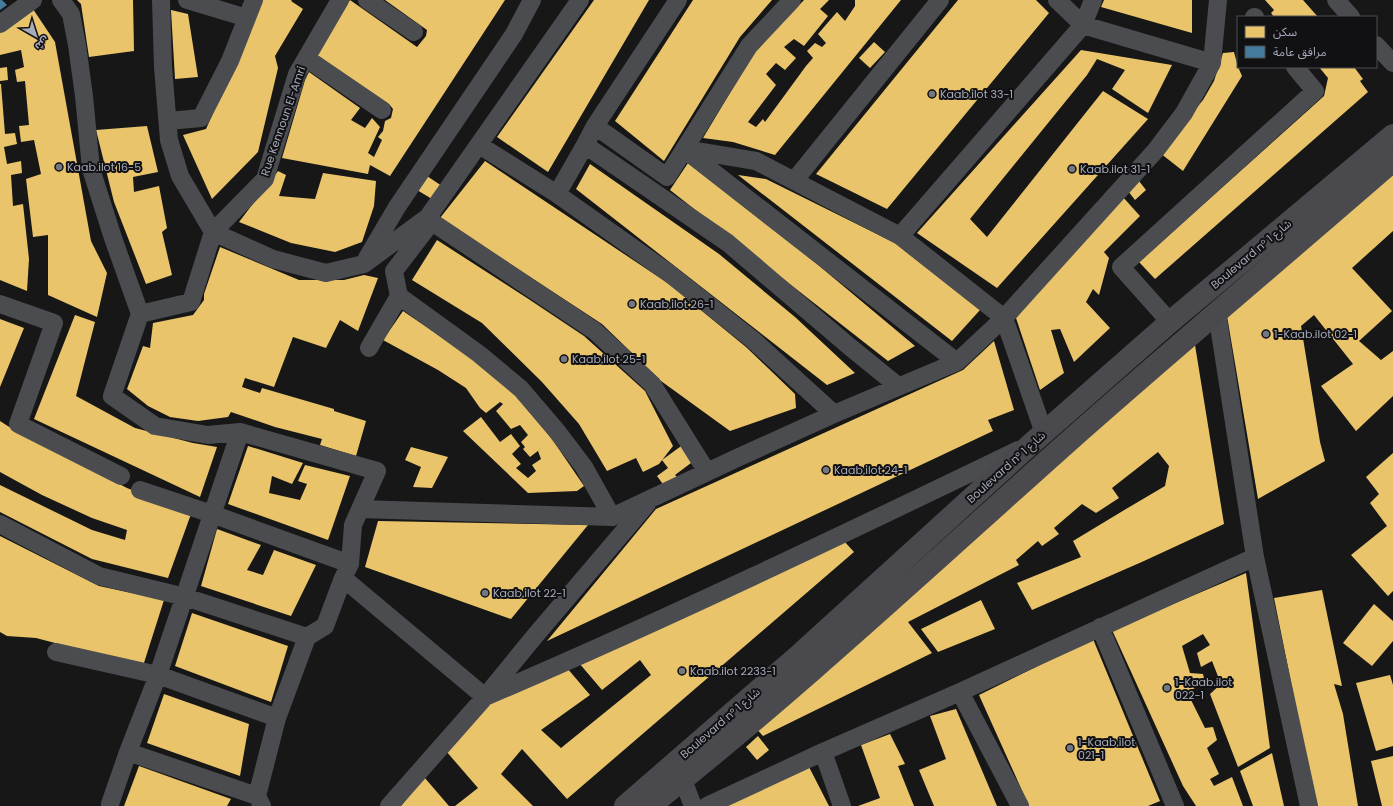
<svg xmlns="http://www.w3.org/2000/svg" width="1393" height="806" viewBox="0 0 1393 806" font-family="Poppins,'Noto Sans Arabic',sans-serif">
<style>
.homes{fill:#e9c46a}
.public{fill:#457b9d}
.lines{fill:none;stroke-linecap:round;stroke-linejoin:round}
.minor{stroke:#4b4c50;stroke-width:18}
.secondary{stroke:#4a4a4e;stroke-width:22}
.poi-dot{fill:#757780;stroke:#111113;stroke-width:1.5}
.labels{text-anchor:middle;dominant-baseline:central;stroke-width:4;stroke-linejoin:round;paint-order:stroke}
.poi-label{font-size:11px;fill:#a7abb9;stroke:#111113;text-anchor:start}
.street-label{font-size:11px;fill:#a7abb9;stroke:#111113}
</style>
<rect width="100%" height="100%" fill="#171717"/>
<path class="homes" d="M 77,0 L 133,0 L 134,51 L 89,57 L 81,4 Z
M 263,0 L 292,0 L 291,1 L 303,9 L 275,56 L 278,68 L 258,152 L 212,199 L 183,135 L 206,129 Z
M 350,0 L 417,47 L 426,36 L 427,30 L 385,0 L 505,0 L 390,176 L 370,165 L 368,174 L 282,158 L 305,80 L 309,72 L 360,108 L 351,120 L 365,128 L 372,118 L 380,127 L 368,153 L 374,157 L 382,140 L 378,137 L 383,131 L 385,121 L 391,118 L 393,109 L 389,104 L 315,54 Z
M 594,0 L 649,0 L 548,172 L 497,137 Z
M 693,0 L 772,0 L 740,37 L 664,161 L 615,121 Z
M 804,0 L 829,0 L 820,9 L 828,16 L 804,46 L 794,39 L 784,47 L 796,58 L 785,70 L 776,63 L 766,74 L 776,85 L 748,122 L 756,127 L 763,119 L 765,122 L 806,66 L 813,58 L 807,51 L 815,43 L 822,47 L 826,43 L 818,34 L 837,12 L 845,21 L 855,6 L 855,0 L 901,0 L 775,155 L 733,142 L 703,138 L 755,51 Z
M 958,0 L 1036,0 L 1049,13 L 887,209 L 816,174 Z
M 1104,0 L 1192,0 L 1192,33 L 1101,7 Z
M 1265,0 L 1303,0 L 1318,17 L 1274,17 L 1271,13 L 1274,10 Z
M 33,9 L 55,42 L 91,241 L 107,273 L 97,317 L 48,295 L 48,235 L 33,237 L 26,179 L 41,174 L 34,140 L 21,142 L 19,126 L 29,125 L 25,81 L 17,82 L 15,70 L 24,67 L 21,50 L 0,55 L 0,32 Z
M 171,10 L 188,14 L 198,77 L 175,79 Z
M 874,42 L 885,52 L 870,68 L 859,58 Z
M 1081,50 L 1172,65 L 1148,113 L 1112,89 L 1125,70 L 1097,59 L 1087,75 L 970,219 L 987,237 L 1103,91 L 1148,119 L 997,288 L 917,233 Z
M 1234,52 L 1238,67 L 1242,76 L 1183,171 L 1160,153 L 1203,100 L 1214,81 L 1223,53 Z
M 7,67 L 8,80 L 0,81 L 0,68 Z
M 1319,67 L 1354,67 L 1363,79 L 1360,81 L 1368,92 L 1155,279 L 1139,262 L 1324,96 L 1328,78 Z
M 0,84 L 1,84 L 5,134 L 15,133 L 17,144 L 4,147 L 7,164 L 21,161 L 22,173 L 11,175 L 13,206 L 23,204 L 29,259 L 27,291 L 0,280 Z
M 147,126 L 158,172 L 133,177 L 134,192 L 159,186 L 167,228 L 162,232 L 172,275 L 146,284 L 114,202 L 96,130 Z
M 485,161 L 669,284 L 746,347 L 795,394 L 796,408 L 730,431 L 661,381 L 602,324 L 440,218 Z
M 688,163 L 817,264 L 915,346 L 888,361 L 670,190 Z
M 590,164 L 719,254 L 795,317 L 855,373 L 827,385 L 576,189 Z
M 278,171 L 286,175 L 279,196 L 315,199 L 323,173 L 376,181 L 374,206 L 362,242 L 335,252 L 291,243 L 239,222 Z
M 1393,171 L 1393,231 L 1352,268 L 1392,311 L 1359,341 L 1381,360 L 1393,351 L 1393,396 L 1356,431 L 1321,386 L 1353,364 L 1314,315 L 1301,326 L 1320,442 L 1325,461 L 1258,499 L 1227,316 Z
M 738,175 L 766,179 L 895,243 L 980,310 L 952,341 Z
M 427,176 L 445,188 L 437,202 L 417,190 Z
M 1139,181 L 1146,190 L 1135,200 L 1128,191 Z
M 1122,196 L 1140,216 L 1104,252 L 1109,258 L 1099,295 L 1093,289 L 1086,302 L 1110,328 L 1074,362 L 1060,329 L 1051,330 L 1064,373 L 1040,390 L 1016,318 Z
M 437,240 L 527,298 L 584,336 L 645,391 L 673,446 L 659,464 L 643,472 L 636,458 L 607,471 L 579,424 L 542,382 L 482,323 L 412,280 Z
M 220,247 L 299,280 L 344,280 L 364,275 L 378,278 L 358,331 L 340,320 L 326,348 L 293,337 L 274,387 L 245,378 L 242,387 L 260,393 L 262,388 L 334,409 L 334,411 L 366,421 L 356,456 L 320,445 L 322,439 L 275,427 L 231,412 L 228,417 L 198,421 L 170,417 L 148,406 L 127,389 L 143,346 L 150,348 L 153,323 L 193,315 L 204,300 L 204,294 Z
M 403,311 L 475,360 L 514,394 L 552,439 L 584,486 L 577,491 L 528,493 L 463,431 L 481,417 L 500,442 L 511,434 L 520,446 L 512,454 L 521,464 L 516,468 L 528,478 L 536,471 L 532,465 L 541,459 L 538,451 L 543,447 L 530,457 L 523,449 L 525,447 L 521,442 L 528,435 L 520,425 L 511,429 L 496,411 L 503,404 L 500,402 L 486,413 L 480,408 L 466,388 L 438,370 L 383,340 Z
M 75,315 L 95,322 L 76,396 L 135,428 L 193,443 L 217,447 L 200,497 L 34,419 Z
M 0,319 L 24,328 L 0,387 Z
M 994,341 L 1014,410 L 988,420 L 993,431 L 547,641 L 656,509 L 963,370 Z
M 1195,345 L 1224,524 L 1144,561 L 1032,610 L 1017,583 L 1081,557 L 1073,541 L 1126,509 L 1165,486 L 1169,466 L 1158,452 L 1112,488 L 1119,498 L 1096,513 L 1082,504 L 1054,528 L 1059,534 L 1042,546 L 1038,541 L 1016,560 L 1019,565 L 908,622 L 932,653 L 763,736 L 753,725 Z
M 0,421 L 14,430 L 127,488 L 191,514 L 168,578 L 92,559 L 0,512 L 0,485 L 92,530 L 125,540 L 127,530 L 92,518 L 42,495 L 0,472 Z
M 684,444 L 695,460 L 675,475 L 677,477 L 665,487 L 657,476 L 668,468 L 662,460 Z
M 248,446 L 303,463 L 292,484 L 272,476 L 269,493 L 300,500 L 307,484 L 298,481 L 305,465 L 350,476 L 328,540 L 228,504 Z
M 411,447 L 448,457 L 432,488 L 413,487 L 421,467 L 405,460 Z
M 1393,453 L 1393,591 L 1388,596 L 1351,555 L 1387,526 L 1370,503 L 1379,494 L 1366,477 Z
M 378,521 L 588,525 L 511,619 L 365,567 Z
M 217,529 L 261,545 L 247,570 L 263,575 L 274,550 L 316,565 L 291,616 L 201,586 Z
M 0,536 L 99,586 L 164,600 L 143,666 L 36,638 L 7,636 L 0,632 Z
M 844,541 L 854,552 L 567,799 L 522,749 L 501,774 L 533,806 L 455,806 L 478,788 L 446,751 L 487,704 L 567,668 L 590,695 L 541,730 L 561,748 L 651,675 L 640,660 L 602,690 L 579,663 Z
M 1246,573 L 1270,748 L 1238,767 L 1210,694 L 1221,684 L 1212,661 L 1201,667 L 1197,653 L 1210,645 L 1203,634 L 1182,646 L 1190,673 L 1203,674 L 1205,683 L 1187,692 L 1205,728 L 1213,727 L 1217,740 L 1207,748 L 1219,774 L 1210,779 L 1214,786 L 1232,777 L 1243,806 L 1196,806 L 1183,786 L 1112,630 Z
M 1322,590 L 1342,686 L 1334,684 L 1343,714 L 1358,806 L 1316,806 L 1274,598 Z
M 981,600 L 995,629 L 938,652 L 921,629 Z
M 1374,604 L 1393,621 L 1393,641 L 1372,666 L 1343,643 Z
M 192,613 L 288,646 L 271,702 L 175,666 Z
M 1093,639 L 1160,801 L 1148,806 L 1029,806 L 979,695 Z
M 1390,675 L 1393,685 L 1393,746 L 1376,751 L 1356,683 Z
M 164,694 L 249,724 L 240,776 L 147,743 Z
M 956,709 L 997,806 L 934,806 L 919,770 L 946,759 L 930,716 Z
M 890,734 L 905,764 L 898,766 L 914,806 L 858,806 L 880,798 L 861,745 Z
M 758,736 L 769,750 L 757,760 L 746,747 Z
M 1272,753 L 1284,806 L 1253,806 L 1240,771 Z
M 1393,756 L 1393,806 L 1382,806 L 1371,761 Z
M 808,765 L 829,806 L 720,806 Z
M 139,766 L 231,799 L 227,806 L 124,806 Z
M 424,777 L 449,806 L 401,806 Z"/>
<path class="public" d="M 0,0 L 2,0 L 7,5 L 0,10 Z"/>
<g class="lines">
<path class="minor" d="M 61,0 L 71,14 L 77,45 L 84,96 L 91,169 L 113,238 L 140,314
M 161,0 L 163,67 L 169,140 L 180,176 L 213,232 L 273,259 L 326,273 L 364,264 L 428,217 L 580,0
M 187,0 L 247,18
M 367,0 L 414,32
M 792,0 L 749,46 L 667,177 L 595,126 L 585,145 L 728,243 L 850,347 L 898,386
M 1057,0 L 1083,25 L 1212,63
M 1336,0 L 1351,17
M 1254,17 L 1255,17
M 0,24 L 33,0
M 1376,45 L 1393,63
M 306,58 L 382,110
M 168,121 L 201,118 L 230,61 L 254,0
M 595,126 L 678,0
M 479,145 L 557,194 L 670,274 L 753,340 L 834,414
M 684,149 L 756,161 L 900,236 L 1004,318 L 1044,433
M 685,150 L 957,362
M 794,181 L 940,0
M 557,194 L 585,145
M 428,217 L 432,222 L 595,331 L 652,384 L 707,472
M 900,236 L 1083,25 L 1093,0
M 367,258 L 397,207 L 514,34 L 532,0
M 399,296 L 479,354 L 521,389 L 556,430 L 584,467 L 612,517
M 0,304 L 54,323 L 18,424 L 121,476
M 1217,313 L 1255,557 L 1309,806
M 1170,322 L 1121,267 L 1315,91 L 1295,67
M 369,348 L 399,296 L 394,271 L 430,224
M 140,490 L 212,514 L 350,564
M 360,509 L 612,517 L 737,458 L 834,414 L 957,362 L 1004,318 L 1156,150 L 1184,113 L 1212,63 L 1218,0
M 0,524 L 99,576 L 185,597 L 307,637
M 343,578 L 485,697 C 665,620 842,535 1018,450
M 1100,627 L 1175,806
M 56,652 L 158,675 L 277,718
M 960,692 L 1020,806
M 128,752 L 257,796
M 823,752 L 842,806
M 683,780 L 693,806
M 110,804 L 128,752 L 158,675 L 240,432
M 262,806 L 257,796 L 277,718 L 307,637 L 325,626 L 343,578 L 350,564 L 353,525 L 377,471 L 240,432 L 208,435 L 155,426 L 112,396 L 140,314 L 191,302 L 213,232 L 265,179 L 297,74 L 340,0
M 389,806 L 485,697 L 534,637 L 647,504
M 707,806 L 823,752 L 960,692 L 1255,557"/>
<path class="secondary" d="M 625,806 L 799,655 L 1031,444 L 1170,322 L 1393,135
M 650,806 C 795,691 930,565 1068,442 C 1175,347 1285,255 1393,161"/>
</g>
<g class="poi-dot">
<circle cx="932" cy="94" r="4"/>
<circle cx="59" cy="167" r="4"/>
<circle cx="1072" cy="169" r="4"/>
<circle cx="632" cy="304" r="4"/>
<circle cx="1266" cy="334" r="4"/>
<circle cx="564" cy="359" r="4"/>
<circle cx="826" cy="470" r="4"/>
<circle cx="485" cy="593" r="4"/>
<circle cx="682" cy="671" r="4"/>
<circle cx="1167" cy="688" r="4"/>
<circle cx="1070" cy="748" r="4"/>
</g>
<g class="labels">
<g class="poi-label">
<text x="940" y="94">Kaab.ilot 33-1</text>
<text x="67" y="167">Kaab.ilot 16-5</text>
<text x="1080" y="169">Kaab.ilot 31-1</text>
<text x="640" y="304">Kaab.ilot 26-1</text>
<text x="1274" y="334">1-Kaab.ilot 02-1</text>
<text x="572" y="359">Kaab.ilot 25-1</text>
<text x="834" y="470">Kaab.ilot 24-1</text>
<text x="493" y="593">Kaab.ilot 22-1</text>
<text x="690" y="671">Kaab.ilot 2233-1</text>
<text x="1175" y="682">1-Kaab.ilot<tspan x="1175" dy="13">022-1</tspan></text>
<text x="1078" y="742">1-Kaab.ilot<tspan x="1078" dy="13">021-1</tspan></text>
</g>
<g class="street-label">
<text transform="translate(283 121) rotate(-71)">Rue Kennoun El-Amri</text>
<text transform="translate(1251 254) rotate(-40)">Boulevard n° شارع 1</text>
<text transform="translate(1006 467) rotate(-42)">Boulevard n° شارع 1</text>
<text transform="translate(720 723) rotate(-41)">Boulevard n° شارع 1</text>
</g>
</g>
<rect x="1237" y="16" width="140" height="52" fill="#111113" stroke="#4d4f55"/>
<rect x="1245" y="26" width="20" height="12" fill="#e9c46a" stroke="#4d4f55"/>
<text x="1273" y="36" font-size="12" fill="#a7abb9">سكن</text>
<rect x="1245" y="46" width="20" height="12" fill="#457b9d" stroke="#4d4f55"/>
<text x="1273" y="56" font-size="12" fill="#a7abb9">مرافق عامة</text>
<g transform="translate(36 36) rotate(141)" stroke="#111113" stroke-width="3" paint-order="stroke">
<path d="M0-3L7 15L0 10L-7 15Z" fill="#a7abb9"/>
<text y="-6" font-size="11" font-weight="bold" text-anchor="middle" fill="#a7abb9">ش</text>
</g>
</svg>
